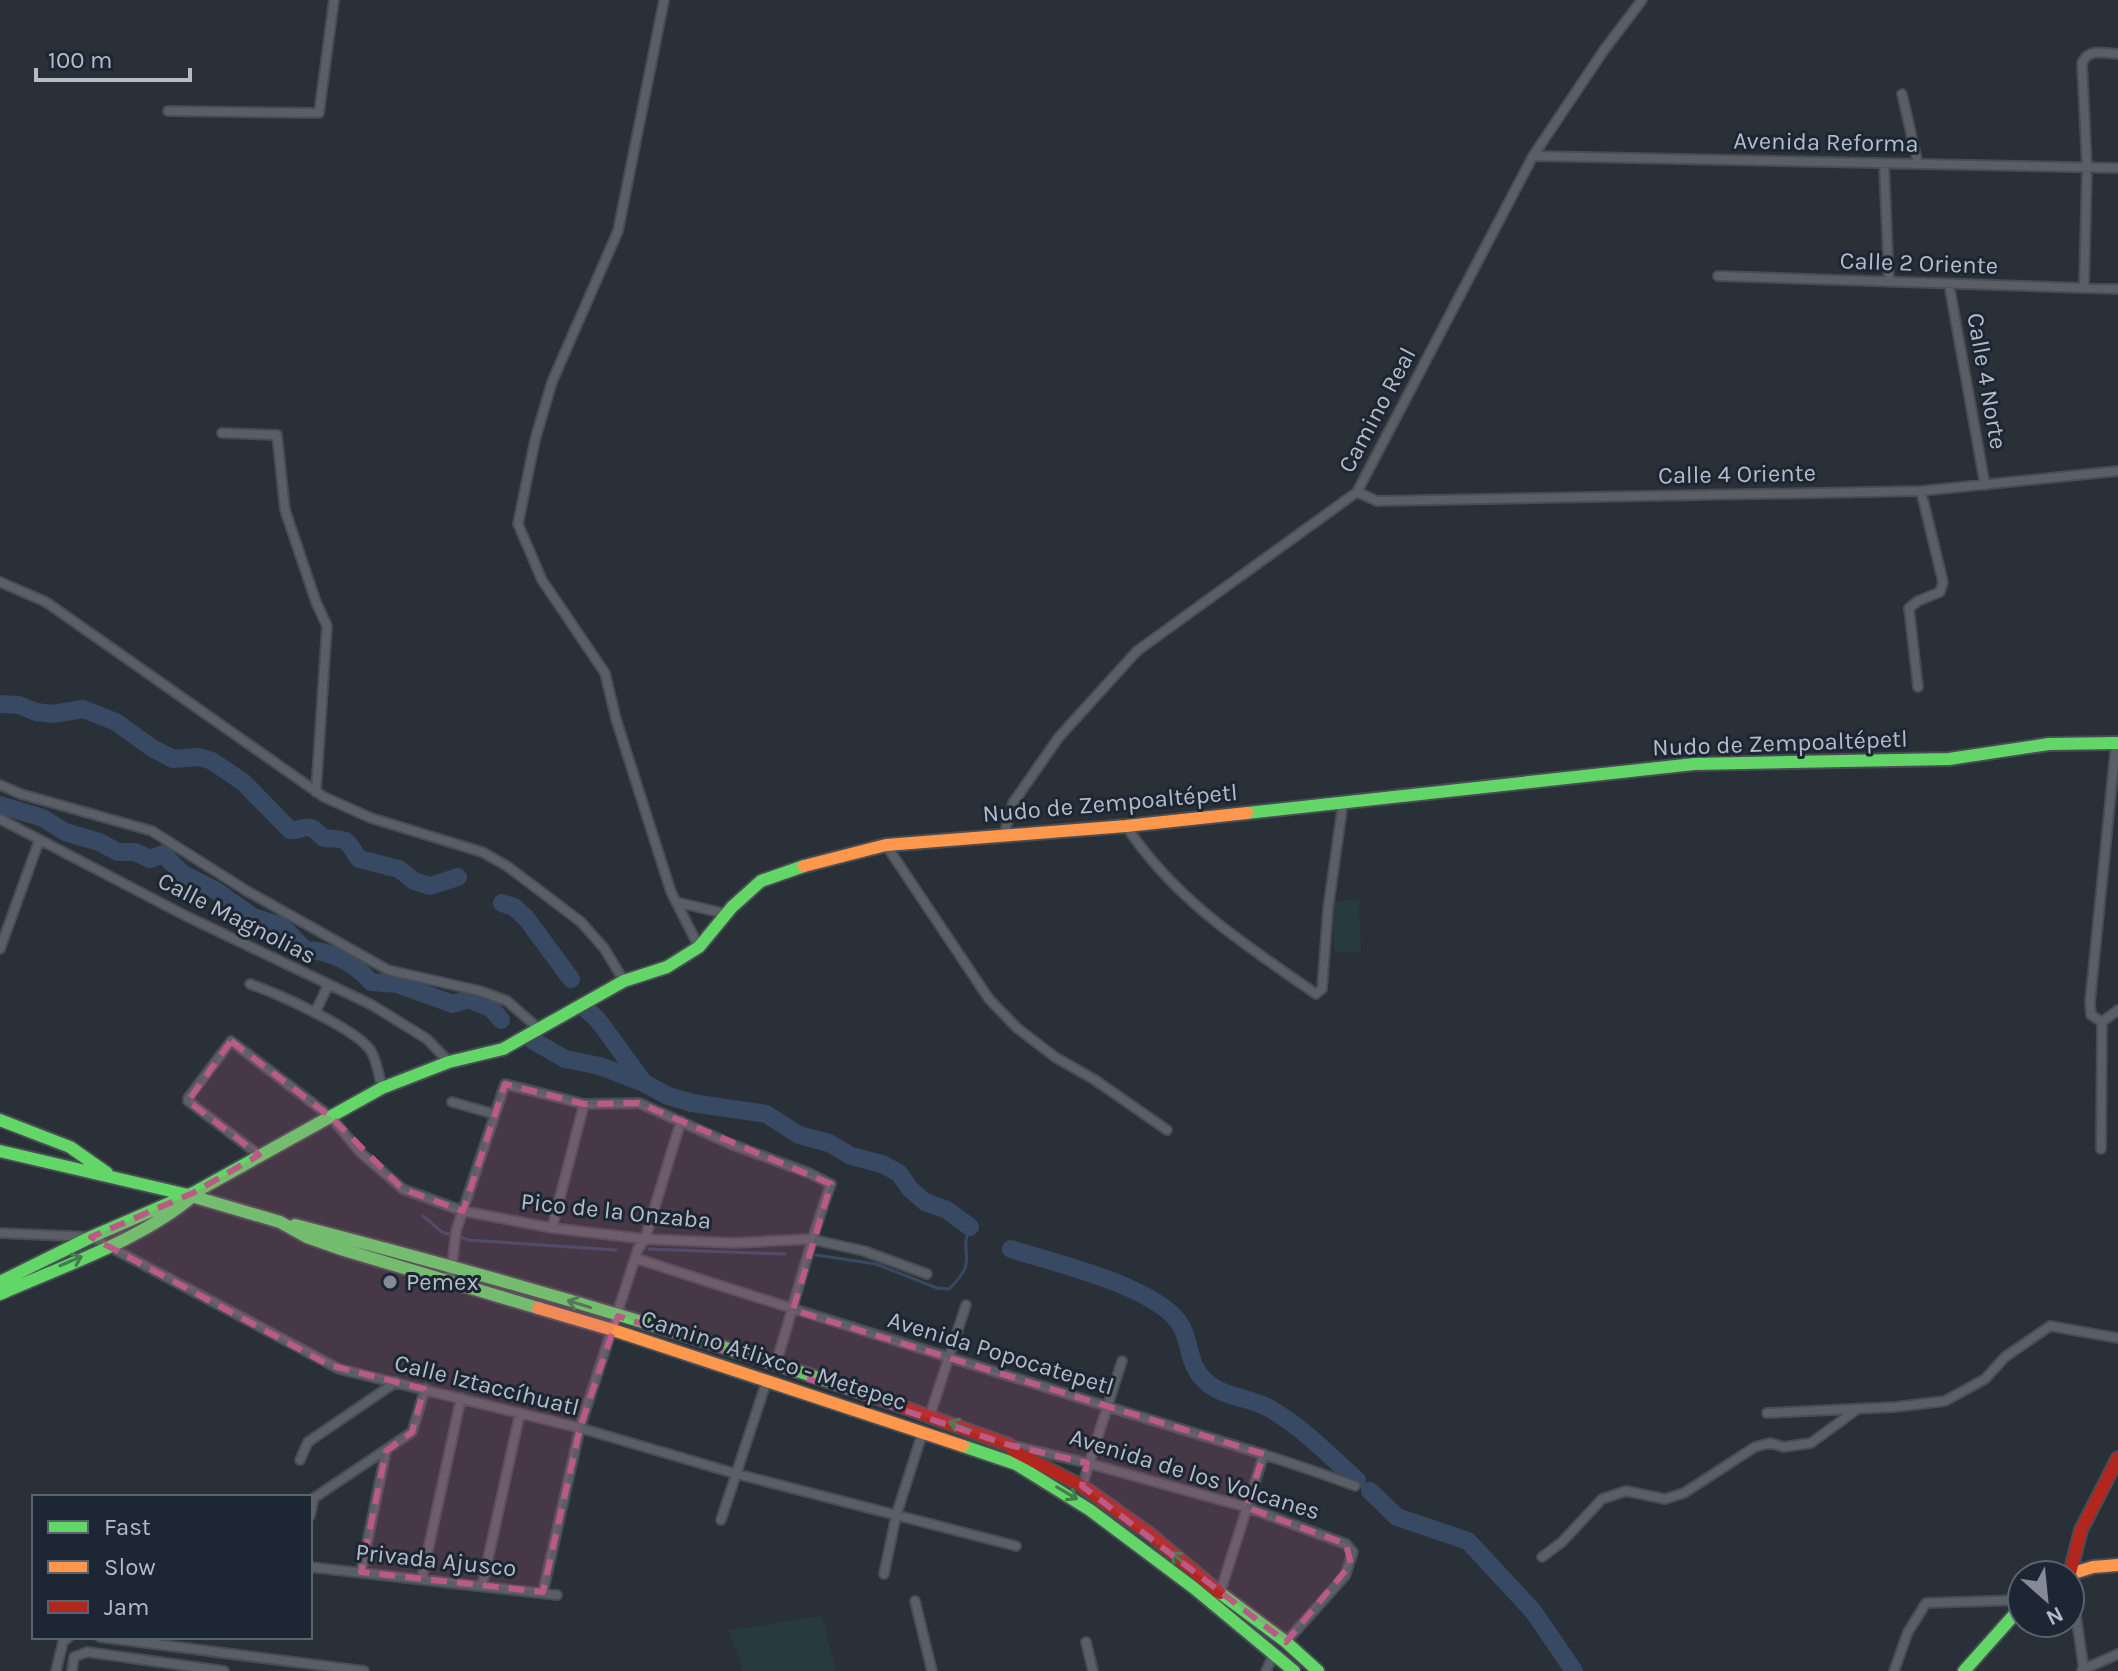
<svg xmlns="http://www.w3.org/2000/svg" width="2118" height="1671" viewBox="0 0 2118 1671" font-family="Karla,sans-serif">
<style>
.green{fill:#273a3e}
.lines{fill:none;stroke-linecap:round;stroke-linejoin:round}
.stream{stroke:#384963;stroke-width:3}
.river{stroke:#384963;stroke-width:18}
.street-casing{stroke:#484c53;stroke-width:12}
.fast-casing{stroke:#484c53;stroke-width:16}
.slow-casing{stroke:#484c53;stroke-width:16}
.jam-casing{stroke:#484c53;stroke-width:16}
.street{stroke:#5a5e66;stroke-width:8}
.fast{stroke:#63d668;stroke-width:12}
.slow{stroke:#ff974d;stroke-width:12}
.jam{stroke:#b3261e;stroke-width:12}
.oneway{stroke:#407e4e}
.marked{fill:#bc5a87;fill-opacity:0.2;stroke:#bc5a87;stroke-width:6;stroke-dasharray:16 10;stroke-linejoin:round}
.poi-dot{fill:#848b96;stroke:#1d2633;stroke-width:3}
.labels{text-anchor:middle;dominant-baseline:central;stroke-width:6;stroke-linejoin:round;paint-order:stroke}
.street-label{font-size:24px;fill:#b4bcc9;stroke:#1d2633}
.poi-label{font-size:24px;fill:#b4bcc9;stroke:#1d2633;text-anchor:start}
</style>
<rect width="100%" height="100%" fill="#2a3038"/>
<path class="green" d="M 1359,900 L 1361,952 L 1334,953 L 1332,902 Z
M 822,1616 L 836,1671 L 743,1671 L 729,1630 Z"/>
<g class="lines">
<path class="stream" d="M 423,1216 L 442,1232 L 452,1235
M 459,1236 L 468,1240 L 616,1250
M 649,1249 L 785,1254
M 816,1255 L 876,1264 L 937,1288 L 949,1289 C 981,1258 957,1257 970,1227"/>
<path class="river" d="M 0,704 L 19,705 L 36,712 L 53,714 L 83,709 L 116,722 L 152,748 L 173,759 L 199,757 L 212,761 L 243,782 L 290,830 C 298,832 304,825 311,828 C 316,829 319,835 324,838 C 351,840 344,838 359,859 L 399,869 L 414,881 L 430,886 L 458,877
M 0,805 L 43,818 L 65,832 L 99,842 L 118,852 L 135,852 L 150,859 L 163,854 L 183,874 L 215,890 L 253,917 L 282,926 L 305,950 C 330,950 356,964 371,982 L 397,984 L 453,1004 L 468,999 L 491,1008 L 501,1020
M 502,903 L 514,907 L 526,918 L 571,979
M 586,1009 L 598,1020 L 644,1083 L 668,1096 L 692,1103 L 766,1114 L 799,1135 L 829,1143 L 851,1156 L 882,1164 L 899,1173 L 910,1189 L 925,1202 L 947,1210 L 970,1227
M 532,1040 L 565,1059 L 600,1066 L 644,1083
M 1011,1249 C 1055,1263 1150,1285 1178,1321 C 1193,1341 1185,1367 1210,1385 C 1226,1397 1250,1398 1267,1407 C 1303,1427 1327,1454 1357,1480
M 1370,1491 L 1397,1517 L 1468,1541 L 1533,1611 L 1574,1671"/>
<defs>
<path id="street" d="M 664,0 L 618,231 L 552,382 L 535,440 L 518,524 L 542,580 L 605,673 L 616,719 L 671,892 L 699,947
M 1902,94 L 1918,164
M 168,111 L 319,113 L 334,0
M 1533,156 L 2118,168
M 1884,164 L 1889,282
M 1718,276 L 2118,289
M 1949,284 L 1985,485
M 2084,288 L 2087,168 L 2082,63 C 2089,48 2103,53 2118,54
M 222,433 L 277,435 L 285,510 L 316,602 L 327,626 L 316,792
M 1357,492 L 1377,501 L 1921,491 L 2118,471
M 0,582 L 46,602 L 324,797 L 371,818 L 482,852 L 507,866 L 581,922 L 604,948 L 624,981
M 1918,687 L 1909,608 L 1918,601 L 1940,592 L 1943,582 L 1921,491
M 0,785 L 21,794 L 152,831 L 247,891 L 388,970 L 480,991 L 507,1001 L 538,1028
M 0,819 L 186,916 L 372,1005 L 427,1039 L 449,1062
M 1126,826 C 1176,901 1243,943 1316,994 L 1322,989 L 1328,909 L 1343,803
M 1004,835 L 1013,803 L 1059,737 L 1137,651 L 1357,492 L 1533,156 L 1604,50 L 1642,0
M 886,845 L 989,999 L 1017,1028 L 1055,1057 L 1095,1080 L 1167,1130
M 676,902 L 727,914
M 0,949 L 39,841
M 250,984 C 276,993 357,1029 371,1051 C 377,1061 379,1076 382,1088
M 315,1013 L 328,985
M 2102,1022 L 2091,1015 L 2090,1002 L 2116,743
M 452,1102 L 494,1114
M 2101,1149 L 2102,1022 L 2118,1010
M 259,1155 L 188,1101 L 188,1098 L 231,1041 L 331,1117 L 360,1152 L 403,1189 L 463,1211 L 552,1228 L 645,1239 L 735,1243 L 810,1239 L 864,1251 L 927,1274
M 552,1228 L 584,1104
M 0,1233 L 91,1237 L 339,1369 L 580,1428 L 737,1474 L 1016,1546
M 635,1258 C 793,1310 953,1358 1112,1408 C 1193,1433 1275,1456 1355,1486
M 448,1280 L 452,1266 L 456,1231 L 505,1084 L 584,1104 L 639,1103 L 733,1145 L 809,1173 L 831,1184 C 809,1243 795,1304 776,1363
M 1767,1413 L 1895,1407 L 1945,1401 L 1985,1379 L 2005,1357 L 2050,1326 L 2118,1338
M 930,1415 L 966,1305
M 1010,1445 L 1087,1463 L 1246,1507 L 1346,1544 L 1353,1552 L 1345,1576 L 1286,1642
M 300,1460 L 308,1442 L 396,1382
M 1082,1486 L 1122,1361
M 310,1516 L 314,1498 L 412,1432 L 425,1389
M 721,1520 L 767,1380
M 1542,1557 L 1562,1542 L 1602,1499 L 1626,1491 L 1665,1499 L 1684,1493 L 1755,1447 L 1770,1443 L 1784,1447 L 1811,1443 L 1856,1410
M 310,1567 L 557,1595
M 361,1572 L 386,1451
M 2070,1573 L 2084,1671
M 884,1574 L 896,1516 L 923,1431
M 422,1578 L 461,1398
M 482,1586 L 520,1413
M 543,1592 L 580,1428 L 638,1249 L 645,1239 L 681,1121
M 1220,1593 L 1264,1454
M 915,1601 L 932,1671
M 100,1637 L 364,1671
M 1086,1642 L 1093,1671
M 2082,1670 L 2118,1654
M 56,1671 L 63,1642 L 69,1637
M 72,1671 L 74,1657 L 87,1652 L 224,1671
M 1266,1671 L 1274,1654
M 1894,1671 L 1908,1632 L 1926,1603 L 2022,1600"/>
<path id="fast" d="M 1247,813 L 1694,764 L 1949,759 L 2049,744 L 2118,743
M 0,1120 L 70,1147 L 107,1173
M 0,1151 L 188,1195 L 280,1222 L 307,1237 L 344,1250 L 538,1308
M 295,1225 C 489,1275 682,1331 872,1396
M 0,1282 L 91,1237 L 195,1192 L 382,1088 L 449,1062 L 503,1049 L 624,981 L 667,967 L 699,947 L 732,907 L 761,881 L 804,866
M 0,1294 C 63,1266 141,1240 193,1196
M 963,1446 L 1016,1464 L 1090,1510 L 1194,1588 L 1294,1671
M 1220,1593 L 1286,1642 L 1318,1671
M 1964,1671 L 2022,1606"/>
<path id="slow" d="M 804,866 L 886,845 L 1126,826 L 1247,813
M 538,1308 L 613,1330 L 963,1446
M 2067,1575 L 2093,1567 L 2118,1565"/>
<path id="jam" d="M 872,1396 L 1009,1445 L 1014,1451 L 1082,1486 L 1151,1535 L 1220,1593
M 2070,1573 L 2081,1530 L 2118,1458"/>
</defs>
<use href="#street" class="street-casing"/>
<use href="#fast" class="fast-casing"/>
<use href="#slow" class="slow-casing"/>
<use href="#jam" class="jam-casing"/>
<use href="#street" class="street"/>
<use href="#fast" class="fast"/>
<use href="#slow" class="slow"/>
<use href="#jam" class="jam"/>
</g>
<defs><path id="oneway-shaft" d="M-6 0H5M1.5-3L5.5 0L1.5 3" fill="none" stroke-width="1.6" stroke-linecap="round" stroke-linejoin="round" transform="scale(2)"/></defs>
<g class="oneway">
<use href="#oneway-shaft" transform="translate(71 1261) rotate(-23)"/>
<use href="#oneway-shaft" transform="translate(579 1304) rotate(-163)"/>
<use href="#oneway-shaft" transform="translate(960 1426) rotate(-159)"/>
<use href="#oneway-shaft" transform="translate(1067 1493) rotate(31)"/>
<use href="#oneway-shaft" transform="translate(1180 1560) rotate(-140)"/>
</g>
<path class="marked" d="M 231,1041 L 331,1117 L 403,1189 L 463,1211 L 505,1084 L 584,1104 L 639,1103 L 831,1184 L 793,1310 L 1264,1454 L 1246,1507 L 1346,1544 L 1351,1564 L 1286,1642 L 1082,1486 L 1087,1463 L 1009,1445 L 618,1316 L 580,1428 L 543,1592 L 361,1572 L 386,1451 L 412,1432 L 424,1389 L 329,1365 L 91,1237 L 193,1193 L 259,1155 L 188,1101 Z"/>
<circle class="poi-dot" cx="390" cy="1282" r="8"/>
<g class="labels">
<g class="street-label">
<text transform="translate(1826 142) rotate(1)">Avenida Reforma</text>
<text transform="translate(1919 263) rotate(2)">Calle 2 Oriente</text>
<text transform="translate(1987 381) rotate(80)">Calle 4 Norte</text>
<text transform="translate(1377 410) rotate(-62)">Camino Real</text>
<text transform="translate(1737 474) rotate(-1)">Calle 4 Oriente</text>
<text transform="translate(1780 743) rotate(-2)">Nudo de Zempoaltépetl</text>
<text transform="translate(1110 803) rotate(-5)">Nudo de Zempoaltépetl</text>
<text transform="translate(237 918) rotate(27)">Calle Magnolias</text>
<text transform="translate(616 1211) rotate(6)">Pico de la Onzaba</text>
<text transform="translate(1001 1353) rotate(17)">Avenida Popocatepetl</text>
<text transform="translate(774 1360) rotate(18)">Camino Atlixco - Metepec</text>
<text transform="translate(487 1385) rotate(14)">Calle Iztaccíhuatl</text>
<text transform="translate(1195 1474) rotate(17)">Avenida de los Volcanes</text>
<text transform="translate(436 1560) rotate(6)">Privada Ajusco</text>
</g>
<g class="poi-label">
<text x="406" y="1282">Pemex</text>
</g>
</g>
<rect x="32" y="1495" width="280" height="144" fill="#1d2633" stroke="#59626f" stroke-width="2"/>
<rect x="48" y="1521" width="40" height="12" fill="#63d668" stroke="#59626f" stroke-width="2"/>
<text x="104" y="1535" font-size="24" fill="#b4bcc9">Fast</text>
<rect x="48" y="1561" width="40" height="12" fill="#ff974d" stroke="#59626f" stroke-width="2"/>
<text x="104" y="1575" font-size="24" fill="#b4bcc9">Slow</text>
<rect x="48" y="1601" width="40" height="12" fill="#b3261e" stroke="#59626f" stroke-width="2"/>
<text x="104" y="1615" font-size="24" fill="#b4bcc9">Jam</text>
<g transform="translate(2046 1599) rotate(153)"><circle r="38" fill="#1d2633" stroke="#59626f" stroke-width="2"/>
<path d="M0-6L14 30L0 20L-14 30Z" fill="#848b96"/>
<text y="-12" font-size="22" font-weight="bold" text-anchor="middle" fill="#b4bcc9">N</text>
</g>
<path d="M36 68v12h154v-12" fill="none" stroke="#b4bcc9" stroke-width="4"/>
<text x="48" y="68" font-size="24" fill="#b4bcc9" stroke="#1d2633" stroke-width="6" paint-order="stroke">100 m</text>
</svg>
